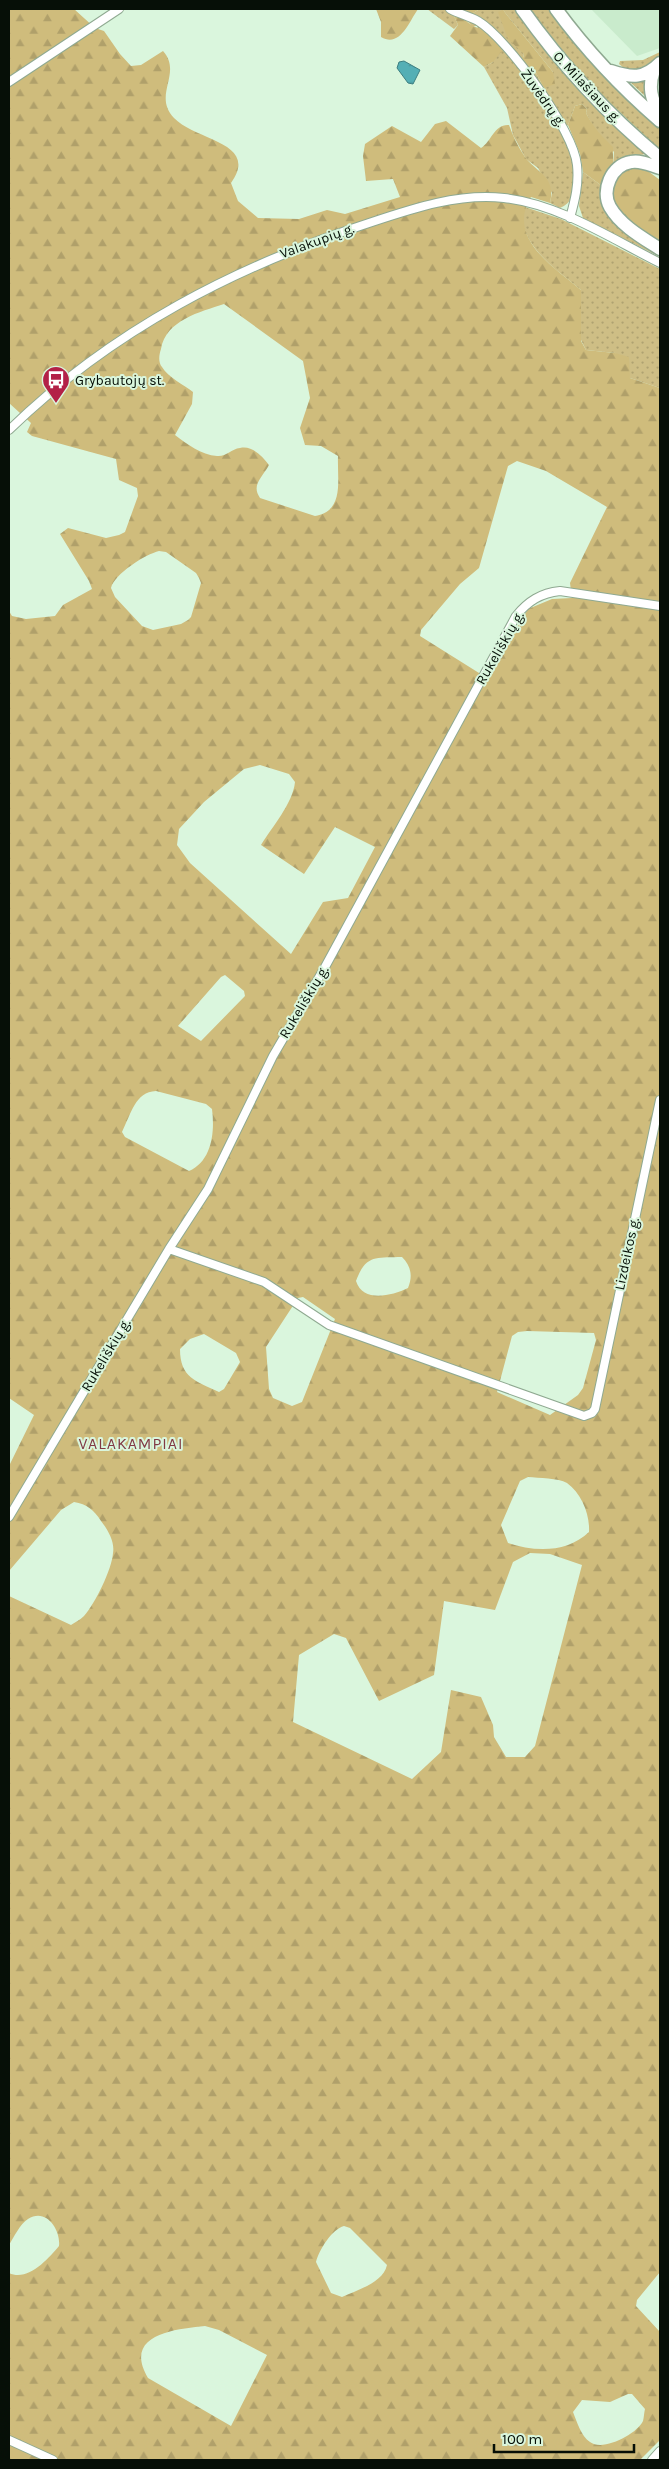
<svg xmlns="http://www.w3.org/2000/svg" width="669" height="2469" viewBox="0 0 669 2469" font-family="Karla,sans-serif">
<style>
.built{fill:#c9ebcc}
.grass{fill:url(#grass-dots);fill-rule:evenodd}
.forest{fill:url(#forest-firs);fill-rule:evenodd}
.water{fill:url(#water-ripples);stroke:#3d7f81}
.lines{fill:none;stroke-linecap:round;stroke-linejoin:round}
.street-casing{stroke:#8fa991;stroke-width:10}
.primary-casing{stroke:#8fa991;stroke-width:15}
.street{stroke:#fff;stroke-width:8}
.primary{stroke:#fff;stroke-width:12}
.labels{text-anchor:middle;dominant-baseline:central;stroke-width:4;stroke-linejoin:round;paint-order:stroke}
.street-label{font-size:14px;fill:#060f07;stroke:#daf6dd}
.poi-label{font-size:14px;fill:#060f07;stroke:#daf6dd;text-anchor:start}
.quarter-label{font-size:16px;letter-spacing:1px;fill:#813944;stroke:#daf6dd}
</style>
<defs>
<pattern id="grass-dots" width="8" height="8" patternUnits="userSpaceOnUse" patternTransform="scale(1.25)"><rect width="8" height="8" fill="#cebe85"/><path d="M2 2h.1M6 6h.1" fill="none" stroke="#afa271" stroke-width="1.8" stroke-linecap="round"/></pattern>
<pattern id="forest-firs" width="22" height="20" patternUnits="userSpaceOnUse" patternTransform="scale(1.25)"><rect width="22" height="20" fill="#cfbc7c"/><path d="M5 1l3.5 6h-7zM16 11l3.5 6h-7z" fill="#b0a06a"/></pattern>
<pattern id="water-ripples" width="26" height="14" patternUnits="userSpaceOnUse" patternTransform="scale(1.25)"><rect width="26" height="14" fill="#54afb5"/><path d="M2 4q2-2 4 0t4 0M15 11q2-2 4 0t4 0" fill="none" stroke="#48959a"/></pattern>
</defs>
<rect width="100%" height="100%" fill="#daf6dd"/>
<path class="built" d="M 591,9 L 660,9 L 660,48 L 637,56 Z"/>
<path class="grass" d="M 427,9 L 451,9 L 458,25 L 454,29 Z
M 480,9 L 514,9 L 574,84 L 646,154 L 628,157 L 613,166 L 614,152 L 595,130 L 586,113 L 587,109 L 582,104 L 575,106 L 568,125 L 562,129 C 571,148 588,197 560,208 L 550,203 L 552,193 L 538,168 L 526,159 L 513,135 L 507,108 L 484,67 L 493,62 L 477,26 L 472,26 L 464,18 ZM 503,10 L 553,72 L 544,88 L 536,73 L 527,69 L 522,62 L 524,54 Z
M 529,9 L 548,9 C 582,53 619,92 660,129 L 660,150 L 589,83 Z
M 660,52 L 660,56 L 641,73 L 624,68 L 619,64 L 620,61 L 643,60 Z
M 647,78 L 647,96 L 646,97 L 631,83 Z
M 583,172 L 602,186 C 598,221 635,237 660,255 L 660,257 L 583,218 L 579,206 Z
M 525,207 L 561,219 L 660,269 L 660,388 L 630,378 L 615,353 L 586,350 L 581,340 L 581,290 C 560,272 528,252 523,222 C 522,218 524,211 525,207 Z"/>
<path class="forest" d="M 9,9 L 74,9 L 95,28 L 104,31 L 120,54 L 131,66 L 141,65 L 163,51 C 183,73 152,95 174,118 C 196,141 260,142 231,183 L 238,201 L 258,218 L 299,219 L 327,210 L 345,214 L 400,197 L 393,179 L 366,181 L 363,156 L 365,144 L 392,126 L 421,142 L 435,124 L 446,121 L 481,148 C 492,141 494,124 509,125 C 513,136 518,147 525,157 C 538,174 556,176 550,203 L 531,197 C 506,238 554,267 581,290 L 581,341 L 586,350 L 615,353 L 629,357 L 630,378 L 660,388 L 660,2272 L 637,2300 L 636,2306 L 660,2332 L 660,2440 L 640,2460 L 9,2460 L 9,2273 C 28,2282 48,2259 59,2246 C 61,2230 46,2207 28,2219 C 20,2224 14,2237 9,2245 L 9,1596 L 71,1625 C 75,1622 80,1620 84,1616 C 95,1604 112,1569 113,1553 C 115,1542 108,1530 101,1521 C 94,1510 87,1504 74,1502 L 61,1510 L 9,1571 L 9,1466 L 34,1415 L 9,1398 L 9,611 L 12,616 L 26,619 L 55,616 L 63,605 L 92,589 L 89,581 L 60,534 L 68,528 L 106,538 L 119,535 L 125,532 L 138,496 L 137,488 L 119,480 L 116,459 L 32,436 L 27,432 L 31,423 L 9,403 ZM 224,304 L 303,361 L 310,398 L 300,428 L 305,445 L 321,446 L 338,456 C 337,480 345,511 315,516 L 260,498 C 251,485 262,478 269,465 C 262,456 252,445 240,448 C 231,449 226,457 217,456 C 201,455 187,444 175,435 L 192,404 L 193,392 C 184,385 168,377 162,367 C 158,362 159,355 161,349 C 166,320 200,312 224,304 ZM 517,461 L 546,471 L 607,507 L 570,583 L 572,598 L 552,599 L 528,609 L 487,678 L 420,636 L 421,630 L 460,584 L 479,568 L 508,466 ZM 159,551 L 166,552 L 196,573 L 199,578 L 201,583 L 191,617 L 188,620 L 181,624 L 153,630 L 142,626 L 115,597 L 111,588 C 114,574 146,554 159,551 ZM 260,765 L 289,774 L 295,782 C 293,803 272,827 261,845 L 304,874 L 335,827 L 375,847 L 348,898 L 323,902 L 291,954 L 190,863 L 177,845 L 179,829 L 204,802 L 244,769 ZM 225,975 L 244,991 L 245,996 L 201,1041 L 178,1026 L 221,977 ZM 156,1091 L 206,1104 L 212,1109 C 215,1132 212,1161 189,1171 L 125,1137 L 122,1132 C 131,1114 135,1092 156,1091 ZM 402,1257 C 411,1266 413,1276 408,1288 C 391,1296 363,1303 356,1281 C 366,1254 376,1258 402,1257 ZM 303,1297 L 335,1319 L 302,1402 L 292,1406 L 273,1398 L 269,1389 L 266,1347 L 298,1298 ZM 527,1331 L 594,1333 L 596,1340 L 583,1388 L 578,1395 L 550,1415 L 497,1392 L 512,1336 L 518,1332 ZM 204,1334 L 236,1353 L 240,1362 L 224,1389 L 219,1392 C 196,1381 180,1378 180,1349 L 190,1339 ZM 528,1477 C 539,1478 558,1478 567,1483 C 582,1494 590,1515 589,1532 C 567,1553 535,1552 508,1543 L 501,1525 L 520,1481 ZM 530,1553 L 550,1554 L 582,1565 L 535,1746 L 525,1757 L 506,1757 L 494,1737 L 493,1725 L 481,1697 L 451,1690 L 441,1752 L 412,1779 L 293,1722 L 299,1655 L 334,1634 L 346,1638 L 379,1701 L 434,1675 L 444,1601 L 495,1610 L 513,1562 ZM 344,2226 L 350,2228 L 387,2265 C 383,2283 357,2290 342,2297 L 331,2293 L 316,2262 C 319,2250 332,2229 344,2226 ZM 205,2326 L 219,2330 L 267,2355 L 231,2426 L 148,2378 C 122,2334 176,2329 205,2326 ZM 628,2394 L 632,2394 L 645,2409 C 644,2413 644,2417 643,2421 C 637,2434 603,2452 590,2442 C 581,2436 577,2422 573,2412 L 582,2400 L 610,2402 Z
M 376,9 L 418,9 C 409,22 400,48 381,37 L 381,22 Z
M 451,9 L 480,9 L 464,18 C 473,32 496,27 502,51 L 493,62 L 484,67 L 450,36 L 458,25 Z
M 503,10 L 553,72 L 555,84 L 544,88 L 536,73 L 527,69 L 522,62 L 524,54 L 508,39 L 498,12 Z
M 582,104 L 587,109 L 586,113 C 596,131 600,134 613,147 L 613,166 L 602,186 L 583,172 L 580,154 L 568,125 L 575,106 Z
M 641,166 L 660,180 L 660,241 C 641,230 605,213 614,185 C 618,171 629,168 641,166 Z"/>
<path class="water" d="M 404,61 L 420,70 L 413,84 L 408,83 L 397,68 L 399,62 Z"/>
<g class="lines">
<defs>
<path id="street" d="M 450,9 C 459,14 469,16 478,21 C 508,39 574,131 577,165 C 579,184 575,200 570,218
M 9,82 L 119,9
M 9,430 C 112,330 236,266 372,222 C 414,208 459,193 504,198 C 559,204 612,239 660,263
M 169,1249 L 264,1282 L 329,1325 L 584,1416 L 592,1413 L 595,1409 L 660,1100
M 9,1517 L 169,1249 L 208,1189 L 273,1056 L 325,967 L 516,616 C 528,601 541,593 560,591 L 660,606
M 9,2440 L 53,2460
M 652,2460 L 660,2451"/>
<path id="primary" d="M 522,9 C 561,64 608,115 660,158
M 556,9 C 586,50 622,88 660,121
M 654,70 C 648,87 651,99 660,114
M 611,71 C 632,78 644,79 660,63
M 660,168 C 650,165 641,160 631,162 C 611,165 601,191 610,207 C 621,226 643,238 660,249"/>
</defs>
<use href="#street" class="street-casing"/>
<use href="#primary" class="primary-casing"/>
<use href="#street" class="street"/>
<use href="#primary" class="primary"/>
</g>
<defs>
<symbol id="bus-pin" viewBox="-11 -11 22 30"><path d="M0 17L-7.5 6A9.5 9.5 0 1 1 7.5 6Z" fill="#b32147" stroke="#daf6dd"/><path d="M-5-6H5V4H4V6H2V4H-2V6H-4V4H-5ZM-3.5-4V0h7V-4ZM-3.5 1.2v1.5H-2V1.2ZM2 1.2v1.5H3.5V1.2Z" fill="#fff"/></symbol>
</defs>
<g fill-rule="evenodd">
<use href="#bus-pin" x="40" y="364" width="32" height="43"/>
</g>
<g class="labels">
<g class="street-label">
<text transform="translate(587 87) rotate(47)">O. Milašiaus g.</text>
<text transform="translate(543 98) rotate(55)">Žuvėdrų g.</text>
<text transform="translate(317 241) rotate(-20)">Valakupių g.</text>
<text transform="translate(500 648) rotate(-60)">Rukeliškių g.</text>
<text transform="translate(304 1002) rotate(-59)">Rukeliškių g.</text>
<text transform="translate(627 1254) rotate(-78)">Lizdeikos g.</text>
<text transform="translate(106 1355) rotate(-59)">Rukeliškių g.</text>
</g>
<g class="poi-label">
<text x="75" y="380">Grybautojų st.</text>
</g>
<g class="quarter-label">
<text x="131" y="1443">VALAKAMPIAI</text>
</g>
</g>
<rect width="669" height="2469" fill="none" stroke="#060f07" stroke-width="20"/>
<path d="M494 2444v8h140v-8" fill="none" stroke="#060f07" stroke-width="2.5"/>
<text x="502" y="2444" font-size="15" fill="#060f07" stroke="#daf6dd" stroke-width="4" paint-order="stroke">100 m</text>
</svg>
